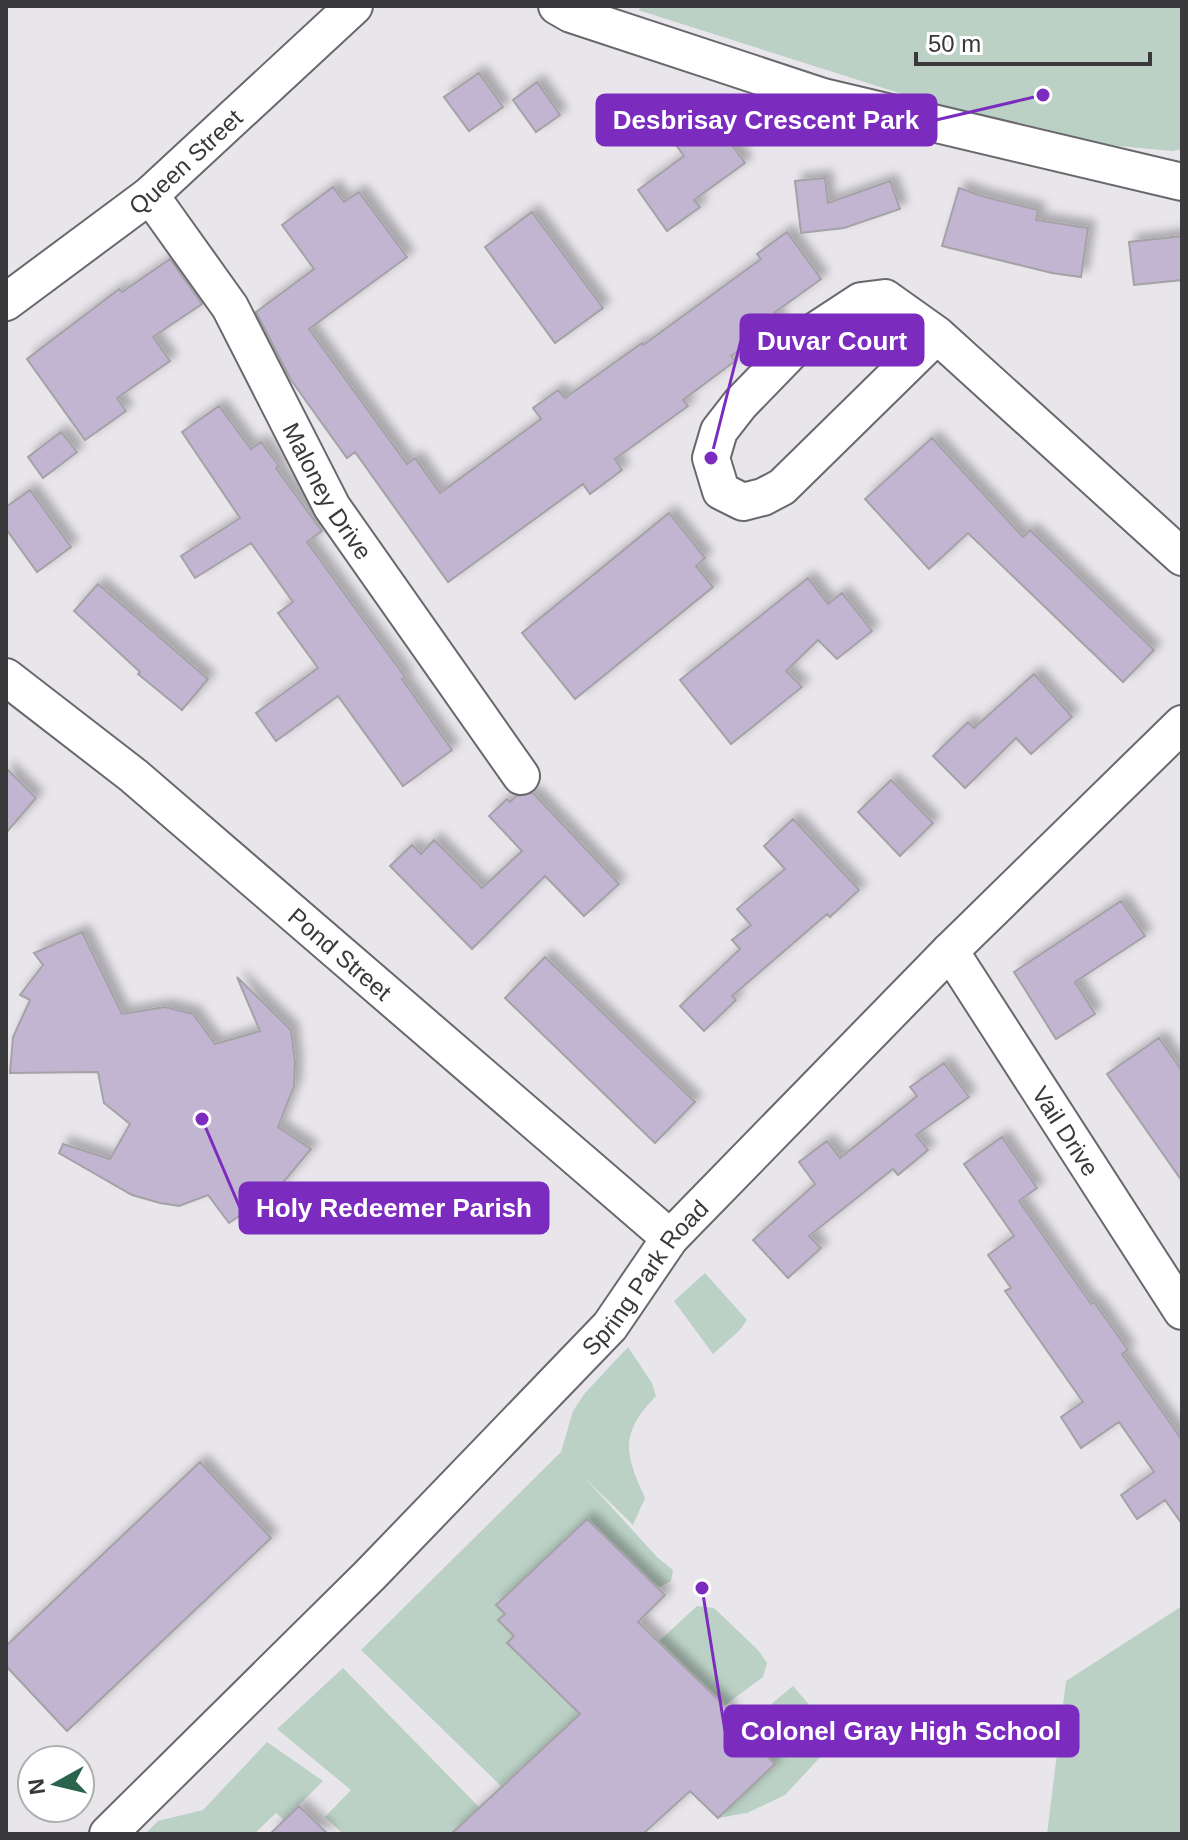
<svg xmlns="http://www.w3.org/2000/svg" width="1188" height="1840" viewBox="0 0 1188 1840" font-family="Arial,sans-serif">
<style>
.green{fill:#bbd1c6}
.building{fill:#c1b5d1;stroke:#a4a2a7;stroke-width:2;filter:url(#shadow)}
.lines{fill:none;stroke-linecap:round;stroke-linejoin:round}
.minor-casing{stroke:#69686c;stroke-width:40}
.minor{stroke:#fff;stroke-width:36}
.labels{text-anchor:middle;dominant-baseline:central;stroke-width:6;stroke-linejoin:round;paint-order:stroke}
.street-label{font-size:24px;fill:#39383a;stroke:#fff}
.leader{fill:none;stroke:#7b2cbf;stroke-width:3}
.callout-dot{fill:#7b2cbf;stroke:#fff;stroke-width:3}
.callout{fill:#7b2cbf;stroke:#7b2cbf;stroke-width:3}
.callout-label{font-size:26px;text-anchor:middle;font-weight:bold;fill:#fff}
</style>
<defs>
<filter id="shadow"><feDropShadow dx="7" dy="-7" stdDeviation="4" flood-color="#0004"/></filter>
</defs>
<rect width="100%" height="100%" fill="#e8e6eb"/>
<path class="green" d="M 644,6 L 1182,6 L 1182,149 L 1172,151 L 1118,146 L 1018,128 L 959,112 L 638,10 Z
M 705,1273 L 747,1320 L 739,1331 L 713,1354 L 674,1301 Z
M 628,1347 L 652,1383 L 656,1396 C 619,1434 625,1454 645,1498 L 633,1525 L 584,1477 L 657,1557 L 673,1570 L 671,1581 L 658,1588 L 505,1614 L 499,1620 L 514,1636 L 507,1643 L 570,1704 L 595,1681 L 581,1766 L 554,1738 L 501,1786 L 361,1650 L 561,1452 L 573,1411 L 585,1393 Z
M 697,1606 L 714,1608 L 758,1650 L 767,1663 L 763,1677 L 724,1706 L 659,1641 Z
M 1182,1606 L 1182,1834 L 1047,1834 L 1066,1681 Z
M 343,1668 L 479,1807 L 451,1834 L 343,1834 L 325,1817 L 351,1790 L 277,1729 Z
M 793,1686 L 838,1738 L 785,1795 L 747,1813 L 718,1818 L 775,1764 L 740,1730 Z
M 267,1742 L 323,1781 L 284,1820 L 276,1813 L 254,1834 L 145,1834 L 158,1821 L 203,1810 Z"/>
<path class="building" d="M 479,73 L 503,107 L 469,131 L 444,97 Z
M 537,82 L 560,115 L 536,132 L 513,100 Z
M 707,111 L 745,163 L 694,200 L 700,207 L 667,231 L 638,190 L 684,156 L 670,137 Z
M 825,178 L 828,203 L 890,181 L 900,209 L 844,228 L 801,233 L 795,181 Z
M 333,187 L 344,202 L 359,192 L 407,257 L 309,329 L 407,464 L 415,458 L 440,493 L 541,419 L 533,408 L 558,390 L 565,398 L 642,343 L 643,345 L 761,259 L 757,254 L 787,232 L 821,279 L 774,313 L 780,321 L 731,356 L 735,361 L 683,400 L 688,406 L 615,459 L 622,470 L 590,494 L 583,484 L 448,582 L 355,452 L 347,458 L 291,380 L 256,312 L 314,269 L 282,225 Z
M 959,188 L 985,197 L 1038,210 L 1036,220 L 1088,228 L 1081,277 L 1052,273 L 942,246 Z
M 532,212 L 603,308 L 555,343 L 485,247 Z
M 1182,236 L 1182,280 L 1134,285 L 1129,242 Z
M 170,259 L 202,304 L 153,337 L 170,361 L 117,398 L 126,411 L 85,440 L 27,359 L 119,289 L 122,292 Z
M 219,406 L 251,449 L 261,442 L 279,466 L 276,468 L 322,531 L 307,542 L 405,677 L 402,679 L 452,750 L 403,786 L 338,696 L 276,741 L 256,713 L 318,668 L 278,613 L 293,602 L 251,543 L 195,578 L 181,556 L 240,518 L 182,432 Z
M 61,432 L 77,452 L 43,478 L 28,457 Z
M 932,438 L 1023,537 L 1030,530 L 1154,650 L 1123,682 L 968,533 L 929,569 L 865,499 Z
M 30,490 L 71,547 L 37,572 L 6,529 L 6,507 Z
M 669,513 L 705,558 L 696,566 L 713,587 L 575,699 L 522,633 Z
M 808,578 L 828,604 L 842,593 L 872,631 L 837,659 L 818,640 L 786,671 L 802,687 L 731,744 L 680,680 Z
M 98,584 L 208,679 L 182,710 L 138,674 L 140,672 L 74,611 Z
M 1034,674 L 1072,717 L 1031,754 L 1016,738 L 965,788 L 933,756 L 968,722 L 974,728 Z
M 6,768 L 36,798 L 6,833 Z
M 891,780 L 933,823 L 900,856 L 858,812 Z
M 533,793 L 619,884 L 584,916 L 545,876 L 472,949 L 390,866 L 412,845 L 421,854 L 434,840 L 482,888 L 522,851 L 489,816 L 507,799 L 510,802 L 516,796 Z
M 793,819 L 859,890 L 830,917 L 827,914 L 732,996 L 736,1000 L 704,1031 L 680,1006 L 740,949 L 732,940 L 751,925 L 737,909 L 785,869 L 764,846 Z
M 1121,901 L 1145,936 L 1075,982 L 1095,1014 L 1056,1039 L 1014,972 Z
M 82,932 L 122,1014 L 165,1007 L 193,1014 L 215,1044 L 260,1031 L 237,977 L 291,1030 L 295,1062 L 294,1086 L 278,1127 L 311,1149 L 276,1191 L 229,1223 L 208,1195 L 179,1206 L 160,1203 L 132,1195 L 59,1153 L 63,1144 L 110,1159 L 130,1124 L 104,1103 L 98,1072 L 10,1073 L 13,1037 L 30,1000 L 20,995 L 43,965 L 34,953 Z
M 545,957 L 695,1102 L 655,1143 L 505,998 Z
M 1159,1038 L 1182,1071 L 1182,1181 L 1107,1074 Z
M 944,1063 L 969,1097 L 916,1135 L 928,1150 L 898,1175 L 893,1169 L 809,1236 L 821,1248 L 788,1278 L 753,1240 L 815,1184 L 799,1162 L 827,1141 L 840,1158 L 917,1096 L 910,1087 Z
M 1002,1137 L 1037,1188 L 1019,1201 L 1091,1304 L 1094,1302 L 1128,1350 L 1122,1354 L 1182,1440 L 1182,1524 L 1165,1500 L 1137,1519 L 1121,1495 L 1154,1472 L 1119,1422 L 1081,1448 L 1061,1417 L 1083,1402 L 1005,1291 L 1011,1288 L 988,1255 L 1014,1236 L 964,1164 Z
M 200,1462 L 271,1538 L 67,1731 L 6,1666 L 6,1646 Z
M 587,1519 L 665,1595 L 638,1622 L 731,1712 L 726,1717 L 775,1764 L 718,1818 L 690,1791 L 643,1834 L 451,1834 L 580,1714 L 507,1643 L 514,1636 L 498,1620 L 505,1614 L 496,1605 Z
M 299,1806 L 328,1834 L 270,1834 Z"/>
<g class="lines">
<defs>
<g id="minor">
<path d="M 557,6 L 571,14 L 823,97 L 1182,182"/>
<path id="s1" d="M 150,195 L 230,307 L 332,507 L 521,776"/>
<path id="s2" d="M 6,302 L 150,195 L 354,6"/>
<path d="M 937,335 L 782,487 L 763,497 L 743,502 L 721,491 L 711,458 L 719,431 L 740,404 L 803,339 L 861,301 L 885,298 L 937,335 L 1182,557"/>
<path id="s3" d="M 6,677 L 134,776 L 670,1238"/>
<path id="s4" d="M 950,951 L 1182,1311"/>
<path id="s5" d="M 108,1834 L 370,1575 L 610,1326 L 670,1238 L 950,951 L 1182,724"/>
</g>
</defs>
<use href="#minor" class="minor-casing"/>
<use href="#minor" class="minor"/>
</g>
<g class="labels">
<g class="street-label">
<text stroke="none"><textPath href="#s2" startOffset="228">Queen Street</textPath></text>
<text stroke="none"><textPath href="#s1" startOffset="346">Maloney Drive</textPath></text>
<text stroke="none"><textPath href="#s3" startOffset="434">Pond Street</textPath></text>
<text stroke="none"><textPath href="#s4" startOffset="214">Vail Drive</textPath></text>
<text stroke="none"><textPath href="#s5" startOffset="774">Spring Park Road</textPath></text>
</g>
</g>
<path class="leader" d="M1043 95L936 120M711 458L741 340M202 1119L240 1208M702 1588L725 1731"/>
<g class="callout-dot">
<circle cx="1043" cy="95" r="8"/>
<circle cx="711" cy="458" r="8"/>
<circle cx="202" cy="1119" r="8"/>
<circle cx="702" cy="1588" r="8"/>
</g>
<g class="callout">
<rect x="597" y="95" width="339" height="50" rx="8"/>
<rect x="741" y="315" width="182" height="50" rx="8"/>
<rect x="240" y="1183" width="308" height="50" rx="8"/>
<rect x="725" y="1706" width="353" height="50" rx="8"/>
</g>
<g class="callout-label">
<text x="766" y="129">Desbrisay Crescent Park</text>
<text x="832" y="350">Duvar Court</text>
<text x="394" y="1217">Holy Redeemer Parish</text>
<text x="901" y="1740">Colonel Gray High School</text>
</g>
<rect width="1188" height="1840" fill="none" stroke="#39383a" stroke-width="16"/>
<g transform="translate(56 1784) rotate(262)"><circle r="38" fill="#ffffff" stroke="#b0afb0" stroke-width="2"/>
<path d="M0-6L14 30L0 20L-14 30Z" fill="#2a644c"/>
<text y="-12" font-size="22" font-weight="bold" text-anchor="middle" fill="#39383a">N</text>
</g>
<path d="M916 52v12h234v-12" fill="none" stroke="#39383a" stroke-width="4"/>
<text x="928" y="52" font-size="24" fill="#39383a" stroke="#ffffff" stroke-width="6" paint-order="stroke">50 m</text>
</svg>
